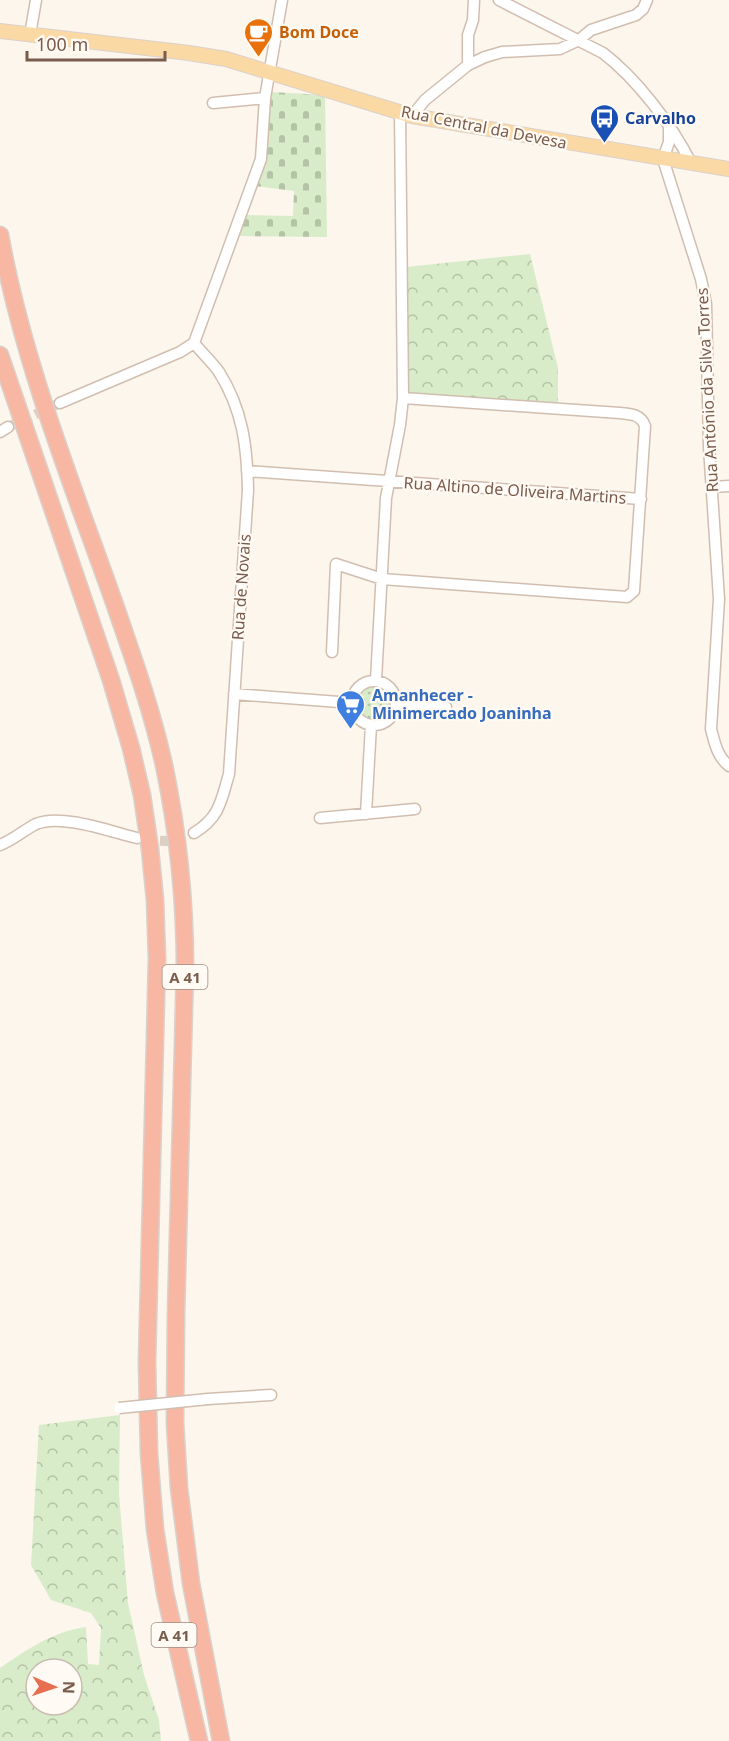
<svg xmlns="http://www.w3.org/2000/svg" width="729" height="1741" viewBox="0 0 729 1741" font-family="'Noto Sans',sans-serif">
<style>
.grass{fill:url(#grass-dots)}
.forest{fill:url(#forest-crowns);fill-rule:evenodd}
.cemetery{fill:url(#cemetery-stones)}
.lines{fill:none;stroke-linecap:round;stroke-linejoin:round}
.minor-tunnel{stroke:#dcd0c4;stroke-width:10;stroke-dasharray:10 5;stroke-linecap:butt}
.minor-casing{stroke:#d1beb0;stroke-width:13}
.major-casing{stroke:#dad1cd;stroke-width:16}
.highway-casing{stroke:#dad1cd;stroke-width:19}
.minor{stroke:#fff;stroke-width:10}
.major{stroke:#fbd9a5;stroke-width:14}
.highway{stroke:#f7b7a3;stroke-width:16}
.minor-bridge-casing{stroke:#d1beb0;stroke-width:13;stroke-linecap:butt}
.minor-bridge{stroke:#fff;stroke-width:10}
.labels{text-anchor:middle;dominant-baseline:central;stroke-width:4.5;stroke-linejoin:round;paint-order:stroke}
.shield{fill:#fffaf3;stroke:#a28b7f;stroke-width:1.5}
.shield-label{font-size:15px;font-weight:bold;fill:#7a5c4d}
.food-label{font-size:16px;font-weight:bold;fill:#c56008;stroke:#fffaf3;text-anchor:start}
.transit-label{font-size:16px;font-weight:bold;fill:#164399;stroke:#fffaf3;text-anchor:start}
.street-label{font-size:16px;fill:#7a5c4d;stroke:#fffaf3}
.shop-label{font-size:16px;font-weight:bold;fill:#366cbe;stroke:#fffaf3;text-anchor:start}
</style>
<defs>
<pattern id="grass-dots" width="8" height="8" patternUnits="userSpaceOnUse" patternTransform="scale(1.5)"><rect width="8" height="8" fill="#d8ecc9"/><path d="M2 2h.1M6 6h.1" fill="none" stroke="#b4c2a5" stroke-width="1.8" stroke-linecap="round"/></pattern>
<pattern id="forest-crowns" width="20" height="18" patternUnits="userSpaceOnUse" patternTransform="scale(1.5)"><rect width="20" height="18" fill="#d8ecc9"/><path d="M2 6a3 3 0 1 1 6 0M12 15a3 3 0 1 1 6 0" fill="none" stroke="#b4c2a5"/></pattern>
<pattern id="cemetery-stones" width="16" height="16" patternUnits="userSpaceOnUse" patternTransform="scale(1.5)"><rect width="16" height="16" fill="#d8ecc9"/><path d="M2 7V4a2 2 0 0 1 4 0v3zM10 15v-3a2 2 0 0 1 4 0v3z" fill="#b4c2a5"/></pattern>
</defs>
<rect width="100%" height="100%" fill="#fdf6ec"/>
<path class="grass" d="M356 704a18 18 0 1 1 36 0a18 18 0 1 1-36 0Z"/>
<path class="forest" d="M 530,254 L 558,368 L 558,404 L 411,394 L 407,388 L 406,267 Z
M 120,1415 L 119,1494 L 128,1603 L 144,1675 L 159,1720 L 161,1741 L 0,1741 L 0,1668 C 26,1650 54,1631 86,1627 L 88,1664 L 99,1665 L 101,1628 L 91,1613 L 51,1600 L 31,1565 L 39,1425 ZM 36,1669 L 72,1669 L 72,1705 L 36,1705 Z"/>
<path class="cemetery" d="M 271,92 L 325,95 L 327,237 L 239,236 L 245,215 L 293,216 L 294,191 L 255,186 Z"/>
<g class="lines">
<path class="minor-tunnel" d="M 8,427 L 60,403
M 145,840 L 167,841 L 194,833"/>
<defs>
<path id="minor" d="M 499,0 L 603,53 C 637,79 672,125 691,163
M 30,35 L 36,0
M 468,65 L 468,35 L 473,20 L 474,0
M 213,103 L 265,98
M 412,116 L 425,100 L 468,65 L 485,57 L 502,52 L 560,49 L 579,40 L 591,30 L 636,15 L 643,9 L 647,0
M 669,125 L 669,142 L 663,159 L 701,279 L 706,304 L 709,447 L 719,599 L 711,729 C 715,744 717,756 729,766
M 60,403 L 180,352 L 194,343 L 261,159 L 265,98 L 282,0
M 0,432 L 8,427
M 247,471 L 641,499
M 712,487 L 729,486
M 332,652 L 336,564 L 382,579 L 627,597 L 634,591 L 645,426 C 641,414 630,414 620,413 L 403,398
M 376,680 L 386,498 L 400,425 L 403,398 L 400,112
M352 703a22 22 0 1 1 44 0a22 22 0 1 1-44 0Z
M 234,694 L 352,703
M 397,703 L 446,707
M 366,814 L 371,725
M 320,818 L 415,809
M 194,833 C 220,817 221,801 229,774 L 248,490 C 247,447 243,410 219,372 C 212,362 202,353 194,343
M 0,845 C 13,840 24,830 36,824 C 61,813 112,832 137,838
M 208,1399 L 271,1395"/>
<path id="major" d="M 0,31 L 189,53 L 226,59 L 412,116 L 729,169"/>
<path id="highway" d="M 0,235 C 23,363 73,486 116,608 C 134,660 152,711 164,765 C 178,832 185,899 185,968 L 176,1314 L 175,1423 L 179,1488 L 191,1583 L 221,1741
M 0,355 L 111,680 L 131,748 L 142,795 L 150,849 L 155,900 L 157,958 L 147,1362 L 149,1453 L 155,1529 L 165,1593 L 199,1741"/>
</defs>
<use href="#minor" class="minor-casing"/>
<use href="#major" class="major-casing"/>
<use href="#highway" class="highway-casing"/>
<use href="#minor" class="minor"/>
<use href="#major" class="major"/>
<use href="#highway" class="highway"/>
<defs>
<path id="minor-bridge" d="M 119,1408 L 208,1399"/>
</defs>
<use href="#minor-bridge" class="minor-bridge-casing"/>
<use href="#minor-bridge" class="minor-bridge"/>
</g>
<defs>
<symbol id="cafe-pin" viewBox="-11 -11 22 30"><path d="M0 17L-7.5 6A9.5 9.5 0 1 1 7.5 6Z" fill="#e8710a" stroke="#fffaf3"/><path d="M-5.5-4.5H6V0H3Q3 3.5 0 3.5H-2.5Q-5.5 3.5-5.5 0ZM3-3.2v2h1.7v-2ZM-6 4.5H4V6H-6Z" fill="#fff"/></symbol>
<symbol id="bus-pin" viewBox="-11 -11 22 30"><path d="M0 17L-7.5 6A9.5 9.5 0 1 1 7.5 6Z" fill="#1a4fb4" stroke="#fffaf3"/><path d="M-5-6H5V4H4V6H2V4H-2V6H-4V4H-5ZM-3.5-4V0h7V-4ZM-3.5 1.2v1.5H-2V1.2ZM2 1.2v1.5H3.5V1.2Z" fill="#fff"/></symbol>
<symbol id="supermarket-pin" viewBox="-11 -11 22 30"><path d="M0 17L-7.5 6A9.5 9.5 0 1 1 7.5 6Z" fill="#3f7fe0" stroke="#fffaf3"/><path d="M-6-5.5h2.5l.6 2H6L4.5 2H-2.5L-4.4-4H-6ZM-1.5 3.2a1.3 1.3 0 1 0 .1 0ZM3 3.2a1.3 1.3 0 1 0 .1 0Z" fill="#fff"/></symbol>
</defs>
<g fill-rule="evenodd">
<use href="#cafe-pin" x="242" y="16" width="33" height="45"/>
<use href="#bus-pin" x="588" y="102" width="33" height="45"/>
<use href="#supermarket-pin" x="334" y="688" width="33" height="45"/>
</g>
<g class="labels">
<g class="shield">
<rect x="162.5" y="965" width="45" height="24" rx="4.5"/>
<rect x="151.5" y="1623" width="45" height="24" rx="4.5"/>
</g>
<g class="shield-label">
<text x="185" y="977">A 41</text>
<text x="174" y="1635">A 41</text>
</g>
<g class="food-label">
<text x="279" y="32">Bom Doce</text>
</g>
<g class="transit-label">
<text x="625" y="118">Carvalho</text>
</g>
<g class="street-label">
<text transform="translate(484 127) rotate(11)">Rua Central da Devesa</text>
<text transform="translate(707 390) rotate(-93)">Rua António da Silva Torres</text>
<text transform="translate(515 490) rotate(4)">Rua Altino de Oliveira Martins</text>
<text transform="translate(241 587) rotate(-86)">Rua de Novais</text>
</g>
<g class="shop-label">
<text x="372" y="695">Amanhecer -<tspan x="372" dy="18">Minimercado Joaninha</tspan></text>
</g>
</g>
<g transform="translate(54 1687) rotate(92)"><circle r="28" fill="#fffaf3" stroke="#cabbb1" stroke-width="1.5"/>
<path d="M0-4.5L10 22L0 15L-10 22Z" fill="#e76f51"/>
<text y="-9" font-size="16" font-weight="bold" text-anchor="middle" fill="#7a5c4d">N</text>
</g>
<path d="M27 51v9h138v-9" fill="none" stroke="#7a5c4d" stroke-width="3"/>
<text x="36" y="51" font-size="18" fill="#7a5c4d" stroke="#fffaf3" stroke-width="4.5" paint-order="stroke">100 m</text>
</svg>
